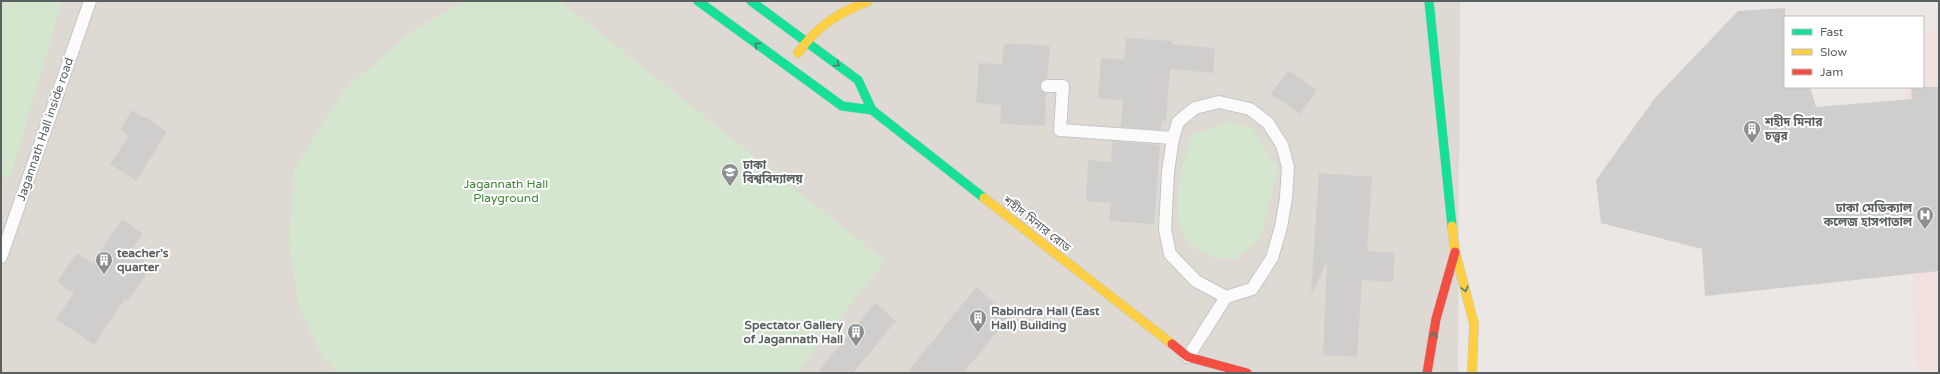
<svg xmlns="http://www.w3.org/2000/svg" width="1940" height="374" viewBox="0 0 1940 374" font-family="'Varela Round','Noto Sans Bengali',sans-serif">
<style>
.education{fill:#dedad3}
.medical{fill:#f3e1e0}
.green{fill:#d5e6cf}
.building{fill:#d0cecc}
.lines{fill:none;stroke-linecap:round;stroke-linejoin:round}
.lane-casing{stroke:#c5c5c5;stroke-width:14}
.fast-casing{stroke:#c6c6c6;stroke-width:10}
.slow-casing{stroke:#c6c6c6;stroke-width:10}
.jam-casing{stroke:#c6c6c6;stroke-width:10}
.lane{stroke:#fcfbfb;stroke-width:12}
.fast{stroke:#16e098;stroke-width:9}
.slow{stroke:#ffcf43;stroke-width:9}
.jam{stroke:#f24e42;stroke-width:9}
.oneway{stroke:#497f70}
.labels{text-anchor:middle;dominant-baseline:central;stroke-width:4;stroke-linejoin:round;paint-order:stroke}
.poi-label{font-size:12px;font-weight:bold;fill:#5a5f62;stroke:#fff;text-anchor:start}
.street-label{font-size:12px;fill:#5a5f62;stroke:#fff}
.park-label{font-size:12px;fill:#3c8635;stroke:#fff}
</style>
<rect width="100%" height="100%" fill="#eae7e4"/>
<path class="education" d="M 1,1 L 1460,1 L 1458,373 L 1,373 Z"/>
<path class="medical" d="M 1939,29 L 1939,373 L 1917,373 L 1905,87 L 1923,87 L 1923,32 Z"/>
<path class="green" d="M 1,1 L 62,1 L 10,178 L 1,175 Z
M 465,1 L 560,1 L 885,261 L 796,373 L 340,373 L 324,360 L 299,307 L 289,243 L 294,169 L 344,90 L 411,32 Z
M 1228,122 L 1252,128 L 1278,169 L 1260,239 L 1236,259 L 1212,257 L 1190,245 L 1177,221 L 1179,180 L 1191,135 Z"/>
<path class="building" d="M 1785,8 L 1785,87 L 1810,87 L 1816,107 L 1912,99 L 1911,87 L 1939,87 L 1939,271 L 1705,296 L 1702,249 L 1601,223 L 1596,180 L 1655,98 L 1738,11 Z
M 1126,38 L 1172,41 L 1172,44 L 1215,48 L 1213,73 L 1170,69 L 1166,121 L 1162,121 L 1161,130 L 1121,127 L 1123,100 L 1098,98 L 1101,58 L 1124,59 Z
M 1004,43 L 1050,46 L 1047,78 L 1043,80 L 1040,86 L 1041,90 L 1046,93 L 1045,126 L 1000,124 L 1001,105 L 976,103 L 979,63 L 1002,64 Z
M 1288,70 L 1317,90 L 1300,114 L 1271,94 Z
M 132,110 L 145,118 L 146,117 L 167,132 L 136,181 L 110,164 L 129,136 L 120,130 Z
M 1113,141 L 1160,145 L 1154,224 L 1109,221 L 1111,203 L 1086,201 L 1088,160 L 1111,162 Z
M 1319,173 L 1372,177 L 1367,251 L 1395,253 L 1393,282 L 1362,280 L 1357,357 L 1323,355 L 1327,261 L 1313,292 L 1311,291 Z
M 122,219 L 143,234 L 131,251 L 152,266 L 128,301 L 125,299 L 94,345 L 56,319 L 74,293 L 57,282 L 77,253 L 92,263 Z
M 976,287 L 1011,316 L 963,373 L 907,373 Z
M 875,303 L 896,321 L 853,373 L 817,373 Z"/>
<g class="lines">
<defs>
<path id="lane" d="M 1047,86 L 1063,86 L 1060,130 L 1173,138
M 1,257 L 90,1
M 1188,357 L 1226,297 L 1252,289 L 1272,258 L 1281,227 L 1286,198 L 1288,167 L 1282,145 L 1268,123 L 1250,109 L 1219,102 L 1195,108 L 1178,122 L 1173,138 L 1168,172 L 1165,229 L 1170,254 L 1196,281 L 1226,297"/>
<path id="fast" d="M 698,1 L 842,106 L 872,110
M 751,1 L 858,80 L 872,110 L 984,198
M 1429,1 L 1452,226"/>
<path id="slow" d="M 798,53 C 818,25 837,14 868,1
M 984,198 L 1172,344
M 1452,226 L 1455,251 L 1474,324 L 1472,373"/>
<path id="jam" d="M 1172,344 L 1188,357 L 1247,373
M 1427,373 L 1436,319 L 1455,252"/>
</defs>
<use href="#lane" class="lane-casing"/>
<use href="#fast" class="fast-casing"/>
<use href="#slow" class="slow-casing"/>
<use href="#jam" class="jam-casing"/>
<use href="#lane" class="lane"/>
<use href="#fast" class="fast"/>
<use href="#slow" class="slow"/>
<use href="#jam" class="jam"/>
</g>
<defs><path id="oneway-chevron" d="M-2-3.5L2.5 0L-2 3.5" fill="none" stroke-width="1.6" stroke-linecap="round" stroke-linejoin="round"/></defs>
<g class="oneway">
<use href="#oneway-chevron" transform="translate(757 45) rotate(-143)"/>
<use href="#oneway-chevron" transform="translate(837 64) rotate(37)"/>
<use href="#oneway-chevron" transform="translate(1465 289) rotate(75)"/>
<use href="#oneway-chevron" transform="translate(1434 335) rotate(-81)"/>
</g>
<defs>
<symbol id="building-pin" viewBox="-11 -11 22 30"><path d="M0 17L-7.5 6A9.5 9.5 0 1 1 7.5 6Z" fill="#8c8f90" stroke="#fff"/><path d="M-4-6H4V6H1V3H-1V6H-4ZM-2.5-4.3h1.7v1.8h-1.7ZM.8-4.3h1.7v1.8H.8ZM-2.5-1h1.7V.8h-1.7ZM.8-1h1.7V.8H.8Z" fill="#fff"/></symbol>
<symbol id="university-pin" viewBox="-11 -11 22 30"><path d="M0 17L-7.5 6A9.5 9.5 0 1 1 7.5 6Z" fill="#8c8f90" stroke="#fff"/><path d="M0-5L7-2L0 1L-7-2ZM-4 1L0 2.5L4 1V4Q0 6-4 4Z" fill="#fff"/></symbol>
<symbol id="hospital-pin" viewBox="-11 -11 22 30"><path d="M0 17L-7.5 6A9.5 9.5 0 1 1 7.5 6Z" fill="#8c8f90" stroke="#fff"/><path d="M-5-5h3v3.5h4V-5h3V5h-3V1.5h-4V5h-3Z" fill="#fff"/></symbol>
</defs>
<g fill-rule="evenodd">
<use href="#building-pin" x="1742" y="119" width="20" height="27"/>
<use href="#university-pin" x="720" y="162" width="20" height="27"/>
<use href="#hospital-pin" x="1915" y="205" width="20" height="27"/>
<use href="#building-pin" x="94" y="250" width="20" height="27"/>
<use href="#building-pin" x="968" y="308" width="20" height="27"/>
<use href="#building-pin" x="846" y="322" width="20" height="27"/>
</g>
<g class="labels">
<g class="poi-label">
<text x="1765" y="122">শহীদ মিনার<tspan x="1765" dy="14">চত্ত্বর</tspan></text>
<text x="743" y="165">ঢাকা<tspan x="743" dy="14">বিশ্ববিদ্যালয়</tspan></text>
<text x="1912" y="208" text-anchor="end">ঢাকা মেডিক্যাল<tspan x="1912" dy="14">কলেজ হাসপাতাল</tspan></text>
<text x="117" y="253">teacher's<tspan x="117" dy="14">quarter</tspan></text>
<text x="991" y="311">Rabindra Hall (East<tspan x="991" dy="14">Hall) Building</tspan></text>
<text x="843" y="325" text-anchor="end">Spectator Gallery<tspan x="843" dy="14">of Jagannath Hall</tspan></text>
</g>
<g class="street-label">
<text transform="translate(45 129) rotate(-71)">Jagannath Hall inside road</text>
<text transform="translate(1037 224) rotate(38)">শহীদ মিনার রোড</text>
</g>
<g class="park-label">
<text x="506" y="184">Jagannath Hall<tspan x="506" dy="14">Playground</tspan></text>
</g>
</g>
<rect width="1940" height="374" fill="none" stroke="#5a5f62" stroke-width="4"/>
<rect x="1784" y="16" width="140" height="72" fill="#ffffff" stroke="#bdbfc0"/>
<rect x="1792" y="29" width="20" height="6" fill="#16e098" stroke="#bdbfc0"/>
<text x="1820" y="36" font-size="12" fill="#5a5f62">Fast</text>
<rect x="1792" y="49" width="20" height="6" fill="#ffcf43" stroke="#bdbfc0"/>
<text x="1820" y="56" font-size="12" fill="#5a5f62">Slow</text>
<rect x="1792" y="69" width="20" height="6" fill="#f24e42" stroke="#bdbfc0"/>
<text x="1820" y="76" font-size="12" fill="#5a5f62">Jam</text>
</svg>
